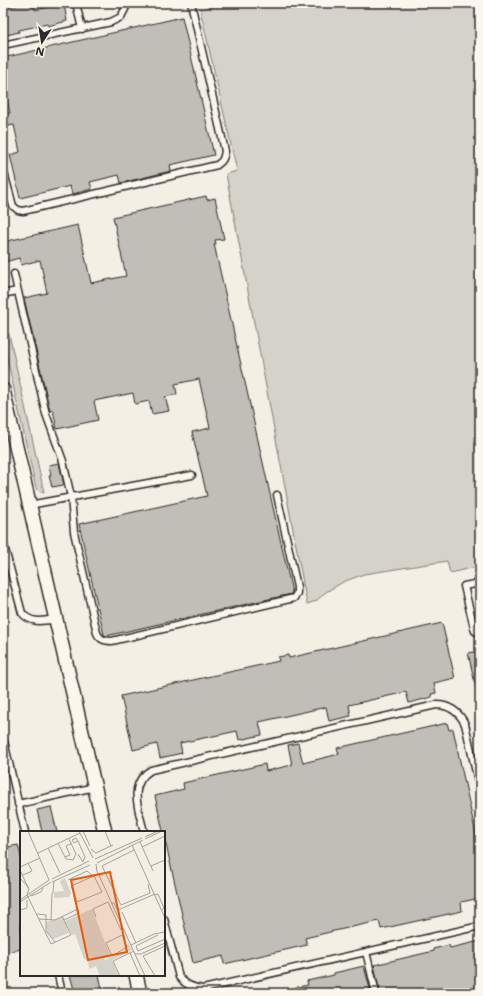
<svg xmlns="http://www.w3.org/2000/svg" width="483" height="996" viewBox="0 0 483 996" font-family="'Shantell Sans',sans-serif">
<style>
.green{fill:#d5d2c9;stroke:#807e7a}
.building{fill:#c0beb6;stroke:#2b2b2b}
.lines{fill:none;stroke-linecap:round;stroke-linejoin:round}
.service-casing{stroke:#2b2b2b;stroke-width:9}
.minor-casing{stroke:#2b2b2b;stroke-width:16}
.service{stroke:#fbf7ec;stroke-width:6}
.minor{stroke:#fbf7ec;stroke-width:13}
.inset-road{fill:none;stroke:#a3a19a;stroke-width:1}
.view{fill:#e8590c;fill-opacity:0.15;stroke:#e8590c;stroke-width:2}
.inset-edge{fill:none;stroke:#2b2b2b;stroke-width:2}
</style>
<rect width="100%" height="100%" fill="#f3efe4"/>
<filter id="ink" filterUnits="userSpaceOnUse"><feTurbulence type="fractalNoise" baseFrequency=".025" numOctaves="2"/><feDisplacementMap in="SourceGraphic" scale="8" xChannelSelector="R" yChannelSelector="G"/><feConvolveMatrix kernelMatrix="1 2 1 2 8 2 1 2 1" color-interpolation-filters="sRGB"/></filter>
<g filter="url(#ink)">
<path class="green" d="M 228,3 L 480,3 L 480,566 L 450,573 L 447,561 L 364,574 L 343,582 L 326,592 L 316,601 L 307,604 L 226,174 L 237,171 L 200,9 Z
M 3,309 L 7,326 L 5,331 L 9,334 L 44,492 L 39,491 L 36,488 L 3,340 Z"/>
<path class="building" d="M 26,3 L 33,3 L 35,10 L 64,4 L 67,21 L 48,26 L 47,24 L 19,30 L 19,32 L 3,36 L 3,8 Z
M 182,17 L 214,155 L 170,165 L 171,171 L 121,183 L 119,175 L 90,182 L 92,189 L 72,194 L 70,186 L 20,198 L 10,155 L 20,152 L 14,125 L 3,127 L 3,114 L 10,113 L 3,81 L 3,58 Z
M 206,196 L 207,200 L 215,198 L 224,239 L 215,240 L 216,244 L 214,244 L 292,592 L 291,594 L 106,636 L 104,635 L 79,524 L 207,496 L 192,432 L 210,428 L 199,379 L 175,384 L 177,394 L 165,397 L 169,411 L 152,414 L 149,401 L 135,404 L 133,393 L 94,401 L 98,420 L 57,429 L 53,410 L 50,411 L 24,298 L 47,293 L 40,260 L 21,265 L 19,258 L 5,262 L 3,256 L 3,242 L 78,225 L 91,283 L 126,276 L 113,217 Z
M 59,463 L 64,485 L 52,487 L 49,476 L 51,476 L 49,465 Z
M 442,623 L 455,678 L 434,683 L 436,693 L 431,694 L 432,697 L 409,703 L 406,692 L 349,705 L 351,716 L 329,721 L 326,707 L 259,722 L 262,735 L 239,740 L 237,731 L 180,743 L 182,753 L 160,758 L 157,744 L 133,750 L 121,696 L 279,661 L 278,657 L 288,655 L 289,658 Z
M 480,651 L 480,688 L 476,688 L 468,653 Z
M 447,723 L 449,730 L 453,729 L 480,853 L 480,898 L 461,902 L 462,911 L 381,929 L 379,921 L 334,931 L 305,938 L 307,945 L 224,964 L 223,956 L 193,963 L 155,796 L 184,789 L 183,783 L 265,764 L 266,771 L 292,765 L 288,745 L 298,743 L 303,763 L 339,754 L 337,748 Z
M 51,807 L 57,832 L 42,832 L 37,810 Z
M 18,845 L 21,857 L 21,949 L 3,953 L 3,848 Z
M 480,941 L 480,993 L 380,993 L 374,965 L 434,951 L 433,949 L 449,945 L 450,948 Z
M 364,966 L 371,993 L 288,993 L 288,989 L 308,985 L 307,981 L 334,975 L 334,973 Z
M 70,975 L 99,975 L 103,993 L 75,993 Z"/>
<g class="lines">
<defs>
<path id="service" d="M 76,3 L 82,29
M 3,45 L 111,22 L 121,17 L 128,3
M 3,169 L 13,206 L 18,210 L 23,211 L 217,165 C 223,161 224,158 225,151 L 191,3
M 14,274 L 46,414 L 63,461 L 71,497 L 74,532 L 97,633 C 100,640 105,641 112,641 L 294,598 L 297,593 L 297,587 L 277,495
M 3,294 L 17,291
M 29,505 L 192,475
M 3,542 L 22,613 C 31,624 43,621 56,619
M 480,583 L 464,586 L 474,628 L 475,631 L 480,633
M 3,737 L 25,832
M 18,804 L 95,787
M 144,832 C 139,810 127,784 151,770 L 436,705 C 449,705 459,712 465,724 L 480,790
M 164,919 L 179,977 C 185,985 193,988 203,989 L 480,926
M 366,952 L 376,993
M 58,975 L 62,993"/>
<path id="minor" d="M 3,390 L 105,832
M 136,975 L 140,993"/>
</defs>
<use href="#service" class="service-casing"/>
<use href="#minor" class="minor-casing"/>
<use href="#service" class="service"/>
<use href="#minor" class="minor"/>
</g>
</g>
<g transform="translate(20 831)">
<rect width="145" height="145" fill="#f3efe4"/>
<path d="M 45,47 L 51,62 L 49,66 L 34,67 L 34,61 L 44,60 L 40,50 ZM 72,78 L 90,124 L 84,127 L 85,129 L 107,120 L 108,111 L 112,119 L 92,129 L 99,145 L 80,145 L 76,135 L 69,138 L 68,129 L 64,128 L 55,103 L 52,104 L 45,90 ZM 43,86 L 49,102 L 33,108 L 27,101 L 26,91 Z" fill="#d5d2c9"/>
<path class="inset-road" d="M 8,0 L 29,49M 59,0 L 73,27M 63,0 L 70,15M 85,0 L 91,15M 125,6 L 138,0M 125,8 L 142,0M 58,10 L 54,12 L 52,9 L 56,7 L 58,10 L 65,26 L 63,31 L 58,23M 120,11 L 133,40M 38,12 L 46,28 L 53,29 L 56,23 L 49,8M 112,14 L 145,87M 122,16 L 145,5M 28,17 L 40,42M 71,18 L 76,22 L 93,14M 18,22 L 60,2M 45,26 L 50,24 L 46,15 L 51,13M 75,28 L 122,7M 77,32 L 123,9M 76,33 L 77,40 L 125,145M 131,35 L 145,29M 0,36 L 20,27M 0,39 L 9,59M 3,44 L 12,40 L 8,32M 74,45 L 82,61 L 57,71 L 51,55 ZM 0,47 L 9,57M 32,48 L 69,30M 48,49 L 67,40 L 73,45M 32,51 L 70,34M 9,58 L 7,64 L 31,113 L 51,104 L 42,85M 33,62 L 34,50M 135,64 L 138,63 L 144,77 L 142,79M 11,65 L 21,61 L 23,57M 0,69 L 29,49M 0,71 L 31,51M 91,72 L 94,72 L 100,84M 101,74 L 82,35 L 114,19M 101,74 L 130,62 L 128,53M 0,79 L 7,77 L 7,69M 98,79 L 135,63M 102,81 L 116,112M 17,83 L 26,84 L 26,100 L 35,111M 76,86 L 73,78 L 88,71 L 101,99M 19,88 L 35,89 L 58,78 L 59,82 L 44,89M 31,89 L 32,62M 102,104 L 107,116 L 92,125 L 86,112 ZM 138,104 L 116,115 L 118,120 L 145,108M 111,114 L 134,103 L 145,101M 110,122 L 120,145M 115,123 L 121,123 L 145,112M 100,145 L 93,130 L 114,120M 135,145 L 123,125 L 145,115"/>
<path class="view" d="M 90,41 L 107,121 L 68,129 L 51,49 Z"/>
<rect width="145" height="145" class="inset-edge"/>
</g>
<rect width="483" height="996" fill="none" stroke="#fbf7ec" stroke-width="16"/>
<rect x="8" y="8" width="467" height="980" fill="none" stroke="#2b2b2b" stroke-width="1.5" filter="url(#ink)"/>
<g transform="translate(42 42) rotate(192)" stroke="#fbf7ec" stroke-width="3" paint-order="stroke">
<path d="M0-3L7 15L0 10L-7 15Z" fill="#2b2b2b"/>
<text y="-6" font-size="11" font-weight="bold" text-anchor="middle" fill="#2b2b2b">N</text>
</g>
</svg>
